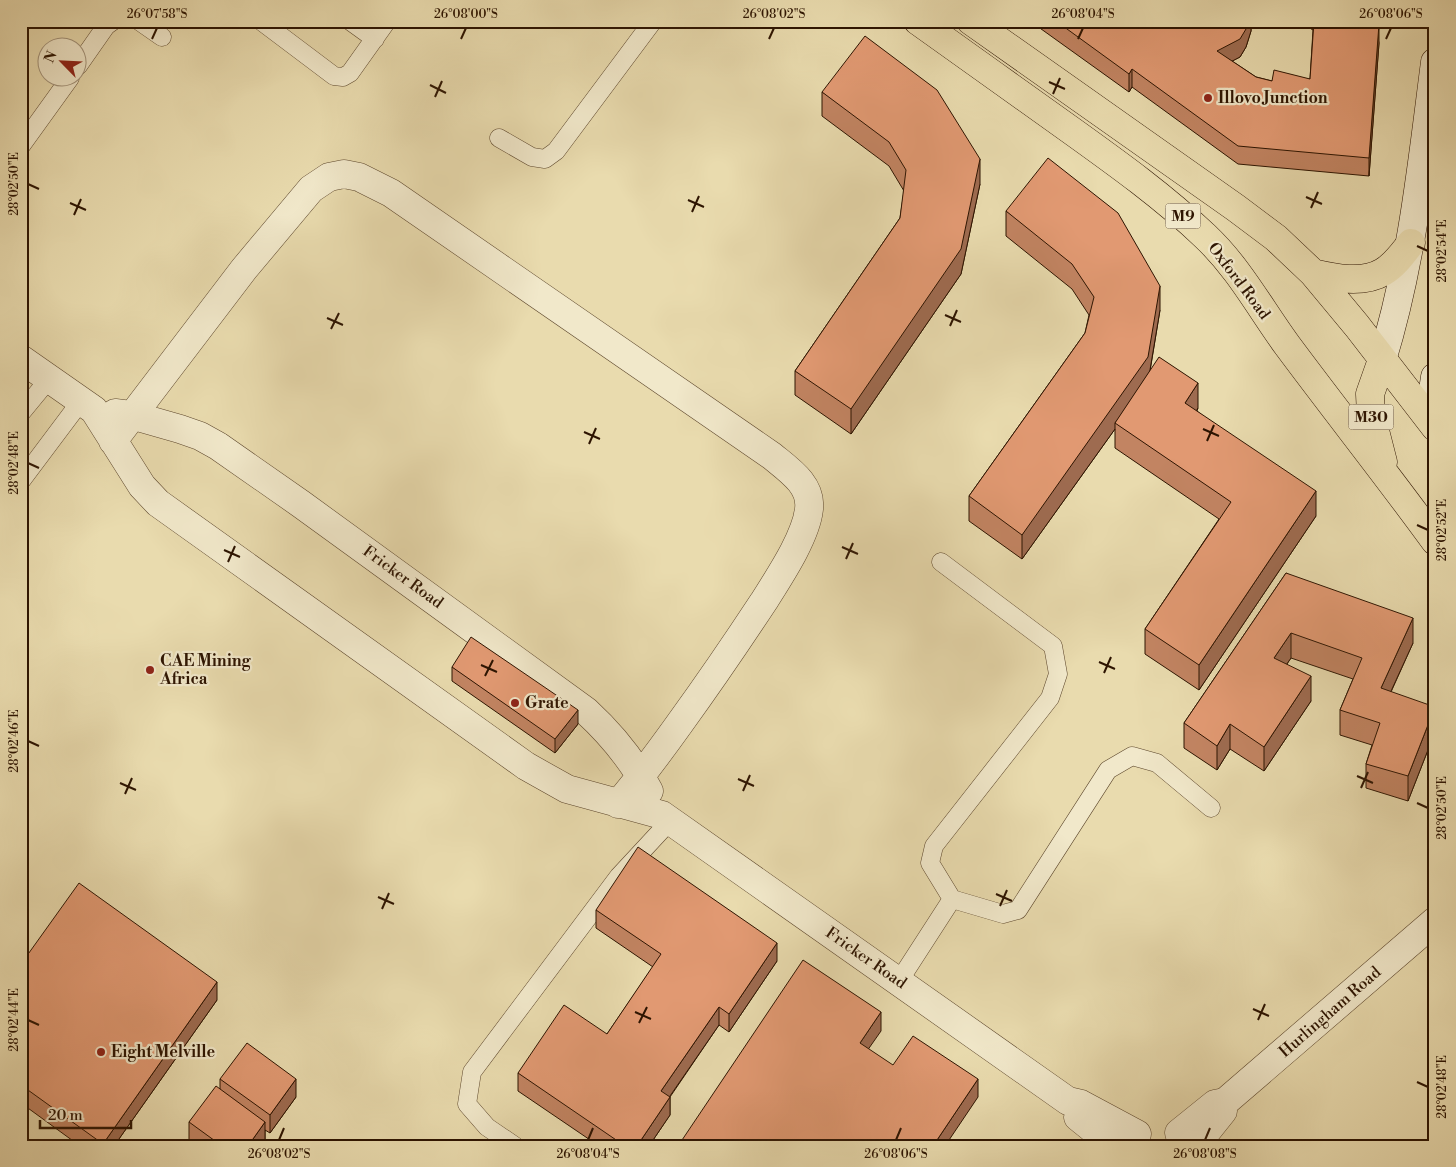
<svg xmlns="http://www.w3.org/2000/svg" width="1456" height="1167" viewBox="0 0 1456 1167" font-family="'Libre Bodoni',serif">
<style>
.lines{fill:none;stroke-linecap:round;stroke-linejoin:round}
.service-casing{stroke:#5c462c;stroke-width:19}
.minor-casing{stroke:#5c462c;stroke-width:29}
.secondary-casing{stroke:#2d1401;stroke-width:29}
.primary-casing{stroke:#2d1401;stroke-width:29}
.service{stroke:#f1e8ca;stroke-width:18}
.minor{stroke:#f1e8ca;stroke-width:28}
.secondary{stroke:#f1e8ca;stroke-width:28}
.primary{stroke:#e9dbae;stroke-width:28}
.wall{fill:#c28462;stroke:#2d1401}
.shaded-wall{fill:#9e6b50;stroke:#2d1401}
.building{fill:#e19972;stroke:#2d1401}
.ticks{fill:none;stroke:#2d1401;stroke-width:2}
.poi-dot{fill:#8f2418;stroke:#f1e8ca;stroke-width:2}
.labels{text-anchor:middle;dominant-baseline:central;stroke-width:4.5;stroke-linejoin:round;paint-order:stroke}
.shield{fill:#f1e8ca;stroke:#68543d;stroke-width:1}
.shield-label{font-size:15px;font-weight:bold;fill:#2d1401}
.poi-label{font-size:16px;font-weight:bold;fill:#2d1401;stroke:#f1e8ca;text-anchor:start}
.street-label{font-size:16px;fill:#2d1401;stroke:#f1e8ca}
.neatline{fill:none;stroke:#2d1401;stroke-width:2}
.ticks-label{font-size:12px;text-anchor:middle;fill:#2d1401}
</style>
<rect width="100%" height="100%" fill="#e9dbae"/>
<filter id="stains"><feTurbulence type="fractalNoise" baseFrequency=".004" numOctaves="4"/><feColorMatrix values="0 0 0 0 .2 0 0 0 0 .09 0 0 0 0 .02 0 0 0 .5 -.17"/></filter>
<radialGradient id="worn" r=".72"><stop offset=".6" stop-color="#630" stop-opacity="0"/><stop offset="1" stop-color="#630" stop-opacity=".3"/></radialGradient>
<g class="lines">
<defs>
<path id="service" d="M 139,21 L 162,37
M 261,21 L 334,76 L 343,77 L 350,73 L 387,21
M 350,21 L 375,39
M 78,66 L 106,26 L 113,21
M 499,138 L 532,157 L 545,159 L 556,151 L 653,21
M 21,146 L 70,78
M 21,413 L 49,379
M 21,481 L 81,401
M 952,899 L 1003,914 L 1018,910 L 1108,770 L 1132,756 L 1157,763 L 1211,808
M 899,981 L 952,899 L 930,863 L 934,846 L 1050,698 L 1058,674 L 1053,646 L 941,562
M 515,1146 L 487,1127 L 467,1104 L 472,1072 L 619,876 L 670,821"/>
<path id="minor" d="M 21,359 L 94,410 L 142,486 L 158,503 L 526,766 L 567,789 L 662,815 L 1068,1101 L 1081,1104 L 1137,1134
M 115,413 L 131,415 L 180,429 L 200,436 L 218,446 L 301,504 L 586,711 C 611,734 633,761 649,791
M 113,441 L 244,269 L 311,189 L 329,177 L 344,174 L 359,177 L 391,193 L 772,456 C 789,470 812,485 809,509 C 806,537 779,577 764,601 C 737,642 709,683 680,723 C 660,751 640,778 618,804
M 1078,1117 L 1114,1146
M 1179,1133 L 1215,1104 L 1225,1102 L 1435,921
M 1195,1146 L 1223,1111"/>
<path id="secondary" d="M 1382,360 C 1412,263 1422,163 1435,62
M 1429,418 L 1435,377"/>
<path id="primary" d="M 918,21 C 969,58 1021,94 1072,131 C 1118,164 1164,197 1205,236 C 1239,268 1260,308 1287,345 C 1336,411 1387,475 1435,541
M 971,21 L 1236,208 L 1276,238 L 1313,273 L 1357,326 L 1435,427
M 1313,273 C 1334,278 1363,284 1383,272 C 1395,265 1403,253 1411,243
M 1382,360 L 1370,394 L 1371,415 L 1383,462"/>
</defs>
<use href="#service" class="service-casing"/>
<use href="#minor" class="minor-casing"/>
<use href="#secondary" class="secondary-casing"/>
<use href="#primary" class="primary-casing"/>
<use href="#service" class="service"/>
<use href="#minor" class="minor"/>
<use href="#secondary" class="secondary"/>
<use href="#primary" class="primary"/>
</g>
<path class="wall" d="M 1030,21 L 1251,21 L 1251,31 L 1246,47 L 1240,57 L 1232,61 L 1256,77 L 1272,81 L 1310,79 L 1313,30 L 1298,21 L 1374,21 L 1379,43 L 1369,176 L 1238,164 L 1132,87 L 1129,92 Z
M 822,92 L 980,184 L 961,274 L 851,434 L 795,395 L 795,371 L 900,218 L 904,191 L 889,166 L 822,116 Z
M 1006,211 L 1160,310 L 1150,371 L 1198,408 L 1197,411 L 1316,516 L 1199,690 L 1145,654 L 1145,629 L 1219,519 L 1115,448 L 1115,429 L 1022,559 L 969,521 L 969,496 L 1085,333 L 1089,315 L 1072,289 L 1006,236 Z
M 1286,573 L 1413,643 L 1391,692 L 1435,732 L 1408,801 L 1366,788 L 1366,764 L 1372,745 L 1340,735 L 1340,710 L 1353,679 L 1291,658 L 1287,664 L 1311,701 L 1264,771 L 1230,749 L 1217,770 L 1184,748 L 1184,723 Z
M 452,667 L 578,724 L 555,753 L 452,681 Z
M 596,910 L 777,961 L 729,1032 L 719,1025 L 670,1097 L 670,1115 L 649,1146 L 599,1146 L 518,1091 L 518,1073 L 607,1034 L 653,967 L 596,928 Z
M 21,964 L 217,1000 L 114,1146 L 80,1146 L 21,1103 Z
M 220,1079 L 296,1097 L 270,1133 L 265,1130 L 265,1140 L 261,1146 L 198,1146 L 189,1140 L 189,1122 L 220,1089 Z"/>
<path class="shaded-wall" d="M 1249,21 L 1251,21 L 1251,31 L 1246,47 L 1240,57 L 1217,69 L 1217,51 Z
M 1379,24 L 1379,43 L 1369,176 L 1369,158 Z
M 1132,69 L 1132,87 L 1129,92 L 1129,74 Z
M 980,159 L 980,184 L 961,274 L 851,434 L 851,409 Z
M 1160,286 L 1160,310 L 1148,382 L 1115,423 L 1115,429 L 1022,559 L 1022,535 Z
M 1198,383 L 1198,408 L 1185,428 L 1185,403 Z
M 1316,491 L 1316,516 L 1199,690 L 1199,665 Z
M 1413,618 L 1413,643 L 1381,713 L 1381,688 Z
M 1291,633 L 1291,658 L 1274,682 L 1274,658 Z
M 1311,676 L 1311,701 L 1264,771 L 1264,747 Z
M 1435,707 L 1435,732 L 1408,801 L 1408,776 Z
M 578,710 L 578,724 L 555,753 L 555,739 Z
M 1230,724 L 1230,749 L 1217,770 L 1217,746 Z
M 777,943 L 777,961 L 729,1032 L 729,1014 Z
M 217,982 L 217,1000 L 114,1146 L 103,1146 L 103,1144 Z
M 719,1007 L 719,1025 L 661,1109 L 661,1091 Z
M 881,1012 L 881,1031 L 860,1061 L 860,1043 Z
M 296,1079 L 296,1097 L 270,1133 L 270,1115 Z
M 978,1079 L 978,1097 L 945,1146 L 933,1146 Z
M 670,1097 L 670,1115 L 649,1146 L 637,1146 Z
M 265,1122 L 265,1140 L 261,1146 L 248,1146 Z"/>
<path class="building" d="M 1056,21 L 1249,21 L 1246,29 L 1240,39 L 1217,51 L 1256,77 L 1272,81 L 1274,70 L 1310,79 L 1314,21 L 1374,21 L 1379,24 L 1369,158 L 1238,146 L 1132,69 L 1129,74 Z
M 865,36 L 937,90 L 980,159 L 961,249 L 851,409 L 795,371 L 900,218 L 906,170 L 889,142 L 822,92 Z
M 1048,158 L 1118,213 L 1160,286 L 1148,357 L 1022,535 L 969,496 L 1085,333 L 1094,297 L 1072,264 L 1006,211 Z
M 1159,357 L 1198,383 L 1185,403 L 1316,491 L 1199,665 L 1145,629 L 1231,502 L 1115,423 Z
M 1286,573 L 1413,618 L 1381,688 L 1435,707 L 1408,776 L 1366,764 L 1380,723 L 1340,710 L 1362,658 L 1291,633 L 1274,658 L 1311,676 L 1264,747 L 1230,724 L 1217,746 L 1184,723 Z
M 471,637 L 578,710 L 555,739 L 452,667 Z
M 638,847 L 777,943 L 729,1014 L 719,1007 L 661,1091 L 670,1097 L 637,1146 L 625,1146 L 518,1073 L 564,1005 L 607,1034 L 661,954 L 596,910 Z
M 79,883 L 217,982 L 103,1144 L 21,1085 L 21,964 Z
M 803,960 L 881,1012 L 860,1043 L 893,1065 L 913,1036 L 978,1079 L 933,1146 L 678,1146 Z
M 247,1043 L 296,1079 L 270,1115 L 220,1079 Z
M 216,1086 L 265,1122 L 248,1146 L 222,1146 L 189,1122 Z"/>
<path class="ticks" d="M 152,39 L 157,28M 461,39 L 466,28M 769,39 L 774,28M 1078,39 L 1083,28M 1386,39 L 1391,28M 1049,82 L 1065,89M 430,85 L 446,93M 1053,94 L 1060,78M 435,97 L 442,81M 28,184 L 39,189M 1306,197 L 1322,204M 688,200 L 704,207M 70,203 L 86,210M 1311,208 L 1318,192M 692,212 L 699,196M 74,215 L 81,199M 1417,246 L 1428,251M 945,315 L 961,322M 327,318 L 343,325M 950,326 L 957,310M 331,329 L 339,313M 1203,429 L 1219,436M 584,432 L 600,439M 1207,441 L 1214,425M 589,444 L 596,428M 28,463 L 39,468M 1417,525 L 1428,530M 842,547 L 858,554M 224,550 L 240,557M 846,559 L 853,543M 228,562 L 235,546M 1099,662 L 1115,669M 481,665 L 497,672M 1104,673 L 1111,657M 485,676 L 493,660M 28,741 L 39,746M 1357,776 L 1373,783M 738,779 L 754,786M 120,783 L 136,790M 1361,788 L 1368,772M 743,791 L 750,775M 125,794 L 132,778M 1417,803 L 1428,808M 996,894 L 1012,901M 378,897 L 394,904M 1000,906 L 1007,890M 382,909 L 389,893M 1253,1009 L 1269,1016M 635,1012 L 651,1019M 28,1020 L 39,1025M 1258,1020 L 1265,1004M 639,1023 L 647,1007M 1417,1082 L 1428,1087M 279,1140 L 284,1128M 588,1140 L 593,1128M 896,1140 L 901,1128M 1205,1140 L 1210,1128"/>
<g class="poi-dot">
<circle cx="1208" cy="98" r="5"/>
<circle cx="150" cy="670" r="5"/>
<circle cx="515" cy="703" r="5"/>
<circle cx="101" cy="1052" r="5"/>
</g>
<g class="labels">
<g class="shield">
<rect x="1165.5" y="203.5" width="35" height="25" rx="4"/>
<rect x="1348.5" y="404.5" width="45" height="25" rx="4"/>
</g>
<g class="shield-label">
<text x="1183" y="216">M9</text>
<text x="1371" y="417">M30</text>
</g>
<g class="poi-label">
<text x="1218" y="98">Illovo Junction</text>
<text x="160" y="661">CAE Mining<tspan x="160" dy="18">Africa</tspan></text>
<text x="525" y="703">Grate</text>
<text x="111" y="1052">Eight Melville</text>
</g>
<g class="street-label">
<text transform="translate(1239 281) rotate(53)">Oxford Road</text>
<text transform="translate(403 577) rotate(36)">Fricker Road</text>
<text transform="translate(866 958) rotate(35)">Fricker Road</text>
<text transform="translate(1330 1012) rotate(-41)">Hurlingham Road</text>
</g>
</g>
<rect width="1456" height="1167" fill="none" stroke="#e9dbae" stroke-width="55"/>
<g transform="translate(62 62) rotate(294)"><circle r="24" fill="#f1e8ca" stroke="#a3937a"/>
<path d="M0-4L9 19L0 12L-9 19Z" fill="#8f2418"/>
<text y="-8" font-size="14" font-weight="bold" text-anchor="middle" fill="#2d1401">N</text>
</g>
<path d="M40 1120v8h91v-8" fill="none" stroke="#2d1401" stroke-width="2.5"/>
<text x="48" y="1120" font-size="15" fill="#2d1401" stroke="#f1e8ca" stroke-width="4" paint-order="stroke">20 m</text>
<rect x="28" y="28" width="1400" height="1112" class="neatline"/>
<g class="ticks-label">
<text x="157" y="18">26°07'58"S</text>
<text x="466" y="18">26°08'00"S</text>
<text x="774" y="18">26°08'02"S</text>
<text x="1083" y="18">26°08'04"S</text>
<text x="1391" y="18">26°08'06"S</text>
<text transform="translate(14 184) rotate(-90)" y="4">28°02'50"E</text>
<text transform="translate(1442 251) rotate(-90)" y="4">28°02'54"E</text>
<text transform="translate(14 463) rotate(-90)" y="4">28°02'48"E</text>
<text transform="translate(1442 530) rotate(-90)" y="4">28°02'52"E</text>
<text transform="translate(14 741) rotate(-90)" y="4">28°02'46"E</text>
<text transform="translate(1442 808) rotate(-90)" y="4">28°02'50"E</text>
<text transform="translate(14 1020) rotate(-90)" y="4">28°02'44"E</text>
<text transform="translate(1442 1087) rotate(-90)" y="4">28°02'48"E</text>
<text x="279" y="1158">26°08'02"S</text>
<text x="588" y="1158">26°08'04"S</text>
<text x="896" y="1158">26°08'06"S</text>
<text x="1205" y="1158">26°08'08"S</text>
</g>
<rect width="100%" height="100%" filter="url(#stains)"/>
<rect width="100%" height="100%" fill="url(#worn)"/>
</svg>
